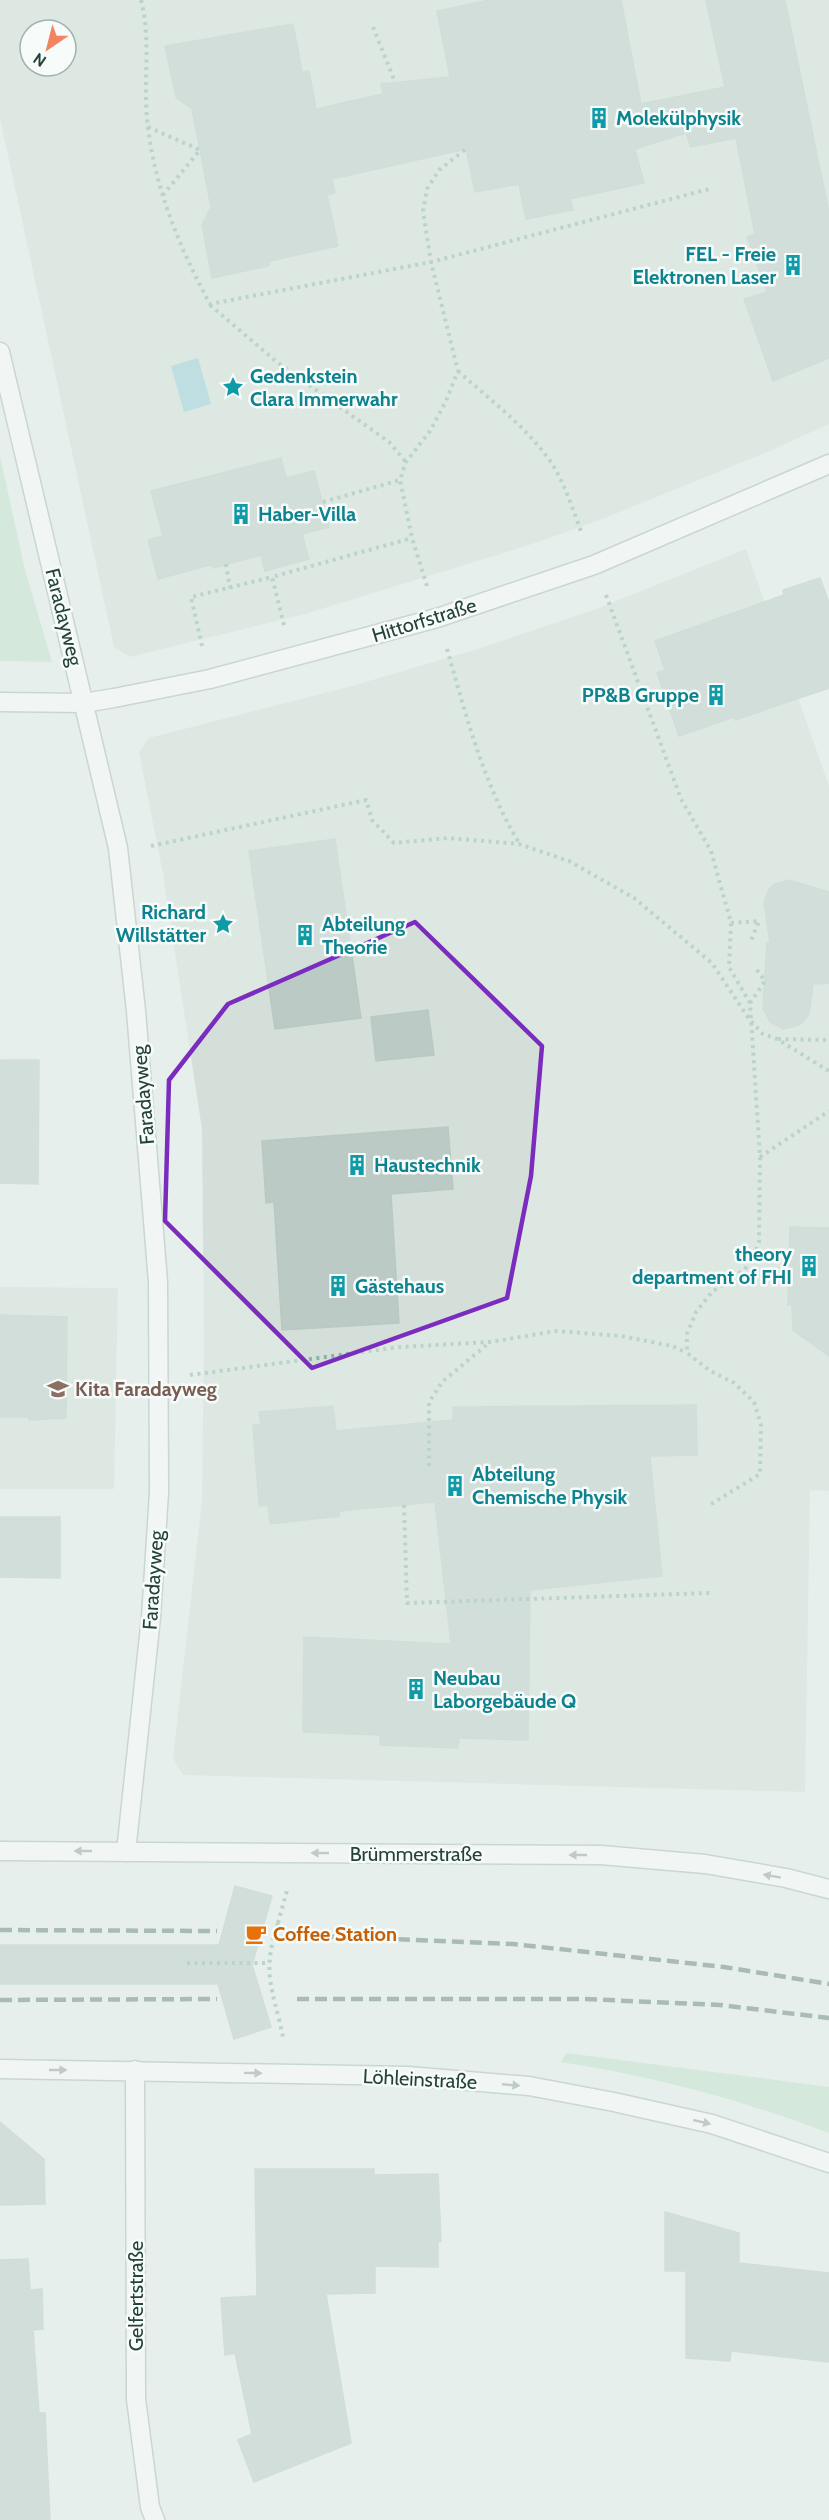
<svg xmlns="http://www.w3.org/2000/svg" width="829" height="2520" viewBox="0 0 829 2520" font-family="Cabin,sans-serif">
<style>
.built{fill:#d4dfda;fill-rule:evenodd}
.green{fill:#bfe0c8}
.water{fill:#8ec9d4}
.building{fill:#bbcac4;stroke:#b8c9c2;stroke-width:1.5}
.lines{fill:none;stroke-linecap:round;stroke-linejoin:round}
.street-casing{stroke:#a8b8b2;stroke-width:21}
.secondary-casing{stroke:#a4bbb3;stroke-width:21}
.path{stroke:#86b3a5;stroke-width:4;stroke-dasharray:3 4.5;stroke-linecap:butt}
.street{stroke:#fff;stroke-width:18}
.secondary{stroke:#fff;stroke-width:18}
.rail{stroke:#5f7d75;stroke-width:4.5;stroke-dasharray:12 6;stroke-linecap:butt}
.path-bridge{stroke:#86b3a5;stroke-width:4;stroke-dasharray:3 4.5;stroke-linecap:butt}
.oneway{fill:#92a09c}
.marked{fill:none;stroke:#7b2cbf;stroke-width:4.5;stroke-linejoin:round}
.labels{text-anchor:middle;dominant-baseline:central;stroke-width:5;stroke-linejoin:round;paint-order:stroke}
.culture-label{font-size:20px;font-weight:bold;fill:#0d838f;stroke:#f7fbf9;text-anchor:start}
.street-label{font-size:20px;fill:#24423a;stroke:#f7fbf9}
.education-label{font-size:20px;font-weight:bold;fill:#785e54;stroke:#f7fbf9;text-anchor:start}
.food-label{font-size:20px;font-weight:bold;fill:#c56008;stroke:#f7fbf9;text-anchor:start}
</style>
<rect width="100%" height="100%" fill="#e6efeb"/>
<path class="built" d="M 0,0 L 829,0 L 829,424 L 772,450 L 600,520 L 526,546 L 305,614 L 130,657 L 114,647 L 0,118 ZM 30,30 L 66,30 L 66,66 L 30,66 Z
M 746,549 L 829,786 L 829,1491 L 810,1490 L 805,1792 L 183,1775 L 173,1758 L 202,1501 L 204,1346 L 202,1129 L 163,874 L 139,752 L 149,738 L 352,686 L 481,648 L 596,609 Z
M 0,1287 L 118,1288 L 114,1489 L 0,1489 Z"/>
<path class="green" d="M 0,456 L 25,570 L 52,662 L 0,661 Z
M 566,2053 L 829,2087 L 829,2133 C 742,2100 653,2076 561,2062 Z"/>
<path class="water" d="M 198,358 L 211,404 L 184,412 L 171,366 Z"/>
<path class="building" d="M 489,0 L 621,0 L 641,104 L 725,87 L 706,0 L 785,0 L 829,213 L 829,358 L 773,381 L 744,299 L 767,292 L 747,237 L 755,234 L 736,138 L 691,147 L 686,133 L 635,149 L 644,183 L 570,199 L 573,210 L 526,219 L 519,184 L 475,192 L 466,149 L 332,179 L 335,193 L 327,195 L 338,246 L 270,261 L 268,266 L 212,278 L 202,225 L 211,207 L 192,109 L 176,97 L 165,46 L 293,24 L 302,72 L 309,71 L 316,109 L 383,94 L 381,84 L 450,77 L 437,11 Z
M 281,458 L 286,478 L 314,471 L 329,527 L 302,534 L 309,559 L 265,571 L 261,555 L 213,568 L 213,564 L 158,579 L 148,540 L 163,536 L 151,491 Z
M 820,578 L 829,603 L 829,688 L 735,720 L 734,717 L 679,736 L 657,673 L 665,670 L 655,641 L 784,595 L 783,590 Z
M 335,839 L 361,1018 L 275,1029 L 249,851 Z
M 789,880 L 829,892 L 829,983 L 813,984 L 809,1013 L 805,1020 L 799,1025 L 784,1029 L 770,1022 L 763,1008 L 767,943 L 770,943 L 764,903 L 769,889 L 775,884 Z
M 428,1010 L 434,1055 L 376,1061 L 371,1017 Z
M 0,1060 L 39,1060 L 38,1184 L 0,1183 Z
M 448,1127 L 453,1189 L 391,1194 L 399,1323 L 282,1330 L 274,1202 L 266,1203 L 262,1141 Z
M 790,1227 L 829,1228 L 829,1356 L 793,1330 L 792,1305 L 788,1305 Z
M 0,1315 L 67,1317 L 66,1418 L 29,1420 L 29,1417 L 0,1417 Z
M 696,1405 L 697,1455 L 650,1456 L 662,1576 L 530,1590 L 528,1740 L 459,1738 L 458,1748 L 380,1745 L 380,1735 L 303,1732 L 304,1637 L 451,1644 L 435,1502 L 339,1511 L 339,1516 L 270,1524 L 268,1505 L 259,1506 L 253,1425 L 261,1424 L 259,1412 L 333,1406 L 336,1431 L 453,1420 L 453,1407 Z
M 0,1517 L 60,1517 L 60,1578 L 0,1577 Z
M 235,1886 L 272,1896 L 252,1965 L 271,2027 L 234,2039 L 218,1984 L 0,1984 L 0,1945 L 219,1945 Z
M 0,2122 L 44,2159 L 45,2204 L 0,2205 Z
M 255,2169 L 374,2169 L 374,2175 L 438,2174 L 441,2241 L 438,2242 L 438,2267 L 375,2266 L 375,2293 L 326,2294 L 351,2443 L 254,2482 L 238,2440 L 252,2434 L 235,2353 L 225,2355 L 221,2298 L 257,2296 Z
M 665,2212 L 739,2233 L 739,2263 L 829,2273 L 829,2362 L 731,2351 L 730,2361 L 686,2358 L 686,2271 L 665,2271 Z
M 28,2259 L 30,2290 L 42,2289 L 43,2329 L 33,2330 L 39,2413 L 45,2413 L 50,2520 L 0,2520 L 0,2260 Z"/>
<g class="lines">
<defs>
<path id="street" d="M 0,352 L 118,848 L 136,1011 L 158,1282 L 159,1492 L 151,1617 L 126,1852
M 0,702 L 84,703 L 114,698 L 210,679 L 437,618 L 594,565 L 829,464
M 135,2070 L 136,2399 L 150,2507 L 155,2520"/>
<path id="secondary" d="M 0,1851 L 601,1855 L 705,1864 L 786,1878 L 829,1889
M 0,2069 L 408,2076 L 529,2086 L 614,2102 L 712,2124 L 829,2163"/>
</defs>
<use href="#street" class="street-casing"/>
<use href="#secondary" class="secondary-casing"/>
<path class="path" d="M 141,0 C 152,42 142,84 148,128 C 156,191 180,249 210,304 L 431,262 L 713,188
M 373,27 L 395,82
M 148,127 L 200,150 L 163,195
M 210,305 L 278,363 L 389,442 L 406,462
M 458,371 C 489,399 523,424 548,458 C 564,480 572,508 582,534
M 323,502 L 400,480
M 226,564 L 230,588
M 427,586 L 412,538 L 400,480 L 406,462 L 430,431 L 445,403 L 458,371 L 431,262 L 423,211 L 427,189 L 439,170 L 466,149
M 606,595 L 681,799 L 711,851 L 731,923 L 729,967 L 750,1003 L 760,1157 L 759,1242 L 754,1256 L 745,1269 L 712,1292 L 696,1312 L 687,1334 L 687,1353 L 709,1370 L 734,1383 L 754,1402 L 761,1425 L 760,1474 L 708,1506
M 284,625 L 272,577 L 412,538
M 202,646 L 191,597 L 272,577
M 447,649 C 466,715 483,783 519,843
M 151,846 L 366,800 L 372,820 L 394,843 L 448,838 L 519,844 L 569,861 L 634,898 L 712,963 L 749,1019 L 763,1034 L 777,1039 L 829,1071
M 731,923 L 759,921 L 750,943
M 750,1003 L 765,981 L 754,966
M 778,1039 L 829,1040
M 760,1157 L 829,1111
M 190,1375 L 400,1347 L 490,1342 L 556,1331 L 621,1336 L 672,1346 L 687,1353
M 429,1466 L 429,1402 L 443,1381 L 489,1343
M 404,1505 L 407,1603 L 710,1593
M 278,1923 L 288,1887
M 187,1963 L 269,1963
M 279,2019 L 284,2041"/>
<use href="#street" class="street"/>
<use href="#secondary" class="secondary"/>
<path class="rail" d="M 0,1930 L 217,1931
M 290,1935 L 513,1944 L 724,1967 L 829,1984
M 297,1999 L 584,1999 L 720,2005 L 829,2018
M 0,2000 L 217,1999"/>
<path class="path-bridge" d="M 278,1923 C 265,1964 268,1978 279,2019"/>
</g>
<defs><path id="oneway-solid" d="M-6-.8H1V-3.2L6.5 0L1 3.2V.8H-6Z" transform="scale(1.5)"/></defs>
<g class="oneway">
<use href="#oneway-solid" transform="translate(83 1851) rotate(-180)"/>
<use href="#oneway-solid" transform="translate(320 1853) rotate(-180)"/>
<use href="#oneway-solid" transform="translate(578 1855) rotate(-180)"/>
<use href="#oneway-solid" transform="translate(772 1876) rotate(-170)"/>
<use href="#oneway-solid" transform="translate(58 2070)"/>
<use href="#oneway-solid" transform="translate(253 2073) rotate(1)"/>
<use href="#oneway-solid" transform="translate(511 2085) rotate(5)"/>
<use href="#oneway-solid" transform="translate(702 2122) rotate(13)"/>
</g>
<path d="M0 0H829V2520H0ZM 415,922 L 542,1046 L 531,1176 L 507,1298 L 312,1368 L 165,1221 L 169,1080 L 228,1004 Z" fill="#e6efeb" fill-opacity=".55" fill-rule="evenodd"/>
<path class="marked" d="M 415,922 L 542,1046 L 531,1176 L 507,1298 L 312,1368 L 165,1221 L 169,1080 L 228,1004 Z"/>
<defs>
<symbol id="building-bare" viewBox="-9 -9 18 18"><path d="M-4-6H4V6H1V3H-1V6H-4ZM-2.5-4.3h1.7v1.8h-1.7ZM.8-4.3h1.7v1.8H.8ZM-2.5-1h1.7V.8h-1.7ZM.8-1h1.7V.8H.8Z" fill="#0f9aa8" stroke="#f7fbf9" stroke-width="2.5" paint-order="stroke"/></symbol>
<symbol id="sight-bare" viewBox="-9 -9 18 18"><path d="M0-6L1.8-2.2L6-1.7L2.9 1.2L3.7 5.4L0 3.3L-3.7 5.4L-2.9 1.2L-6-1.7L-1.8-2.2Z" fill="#0f9aa8" stroke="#f7fbf9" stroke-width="2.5" paint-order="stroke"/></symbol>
<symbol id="school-bare" viewBox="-9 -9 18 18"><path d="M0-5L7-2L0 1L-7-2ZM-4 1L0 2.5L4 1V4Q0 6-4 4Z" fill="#8d6e63" stroke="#f7fbf9" stroke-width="2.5" paint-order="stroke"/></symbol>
<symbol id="cafe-bare" viewBox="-9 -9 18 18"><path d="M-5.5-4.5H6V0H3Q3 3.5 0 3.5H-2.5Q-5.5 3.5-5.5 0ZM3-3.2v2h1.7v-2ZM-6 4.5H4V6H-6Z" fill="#e8710a" stroke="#f7fbf9" stroke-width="2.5" paint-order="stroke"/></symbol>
</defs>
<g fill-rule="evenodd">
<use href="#building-bare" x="584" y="103" width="30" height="30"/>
<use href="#building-bare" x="778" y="250" width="30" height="30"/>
<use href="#sight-bare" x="218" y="372" width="30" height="30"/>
<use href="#building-bare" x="226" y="499" width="30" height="30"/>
<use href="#building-bare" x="701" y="680" width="30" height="30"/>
<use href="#sight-bare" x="208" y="909" width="30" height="30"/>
<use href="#building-bare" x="290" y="920" width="30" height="30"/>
<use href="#building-bare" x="342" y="1150" width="30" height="30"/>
<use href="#building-bare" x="794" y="1251" width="30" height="30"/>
<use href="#building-bare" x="323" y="1271" width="30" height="30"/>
<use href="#school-bare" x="43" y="1374" width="30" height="30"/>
<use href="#building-bare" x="440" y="1471" width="30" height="30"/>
<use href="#building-bare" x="401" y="1674" width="30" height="30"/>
<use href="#cafe-bare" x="241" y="1919" width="30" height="30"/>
</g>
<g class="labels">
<g class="culture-label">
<text x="616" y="118">Molekülphysik</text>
<text x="776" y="254" text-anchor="end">FEL - Freie<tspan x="776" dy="23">Elektronen Laser</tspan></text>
<text x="250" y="376">Gedenkstein<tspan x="250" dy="23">Clara Immerwahr</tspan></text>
<text x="258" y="514">Haber-Villa</text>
<text x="699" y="695" text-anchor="end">PP&amp;B Gruppe</text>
<text x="206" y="912" text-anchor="end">Richard<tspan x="206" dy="23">Willstätter</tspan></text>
<text x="322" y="924">Abteilung<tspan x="322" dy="23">Theorie</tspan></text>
<text x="374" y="1165">Haustechnik</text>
<text x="792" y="1254" text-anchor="end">theory<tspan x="792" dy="23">department of FHI</tspan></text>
<text x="355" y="1286">Gästehaus</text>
<text x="472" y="1474">Abteilung<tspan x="472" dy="23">Chemische Physik</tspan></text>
<text x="433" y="1678">Neubau<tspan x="433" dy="23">Laborgebäude Q</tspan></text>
</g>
<g class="street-label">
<text transform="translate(64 617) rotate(76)">Faradayweg</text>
<text transform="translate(424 620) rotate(-17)">Hittorfstraße</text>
<text transform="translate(143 1095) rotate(-95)">Faradayweg</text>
<text transform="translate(153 1580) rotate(-86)">Faradayweg</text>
<text x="416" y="1854">Brümmerstraße</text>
<text transform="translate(420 2079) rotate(3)">Löhleinstraße</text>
<text transform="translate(136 2296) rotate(-90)">Gelfertstraße</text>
</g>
<g class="education-label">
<text x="75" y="1389">Kita Faradayweg</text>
</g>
<g class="food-label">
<text x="273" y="1934">Coffee Station</text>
</g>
</g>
<g transform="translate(48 48) rotate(215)"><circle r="28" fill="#f7fbf9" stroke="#a3b1ad" stroke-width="1.5"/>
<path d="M0-4.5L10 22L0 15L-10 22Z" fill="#f4845f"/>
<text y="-9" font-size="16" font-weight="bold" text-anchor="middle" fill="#24423a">N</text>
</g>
</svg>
